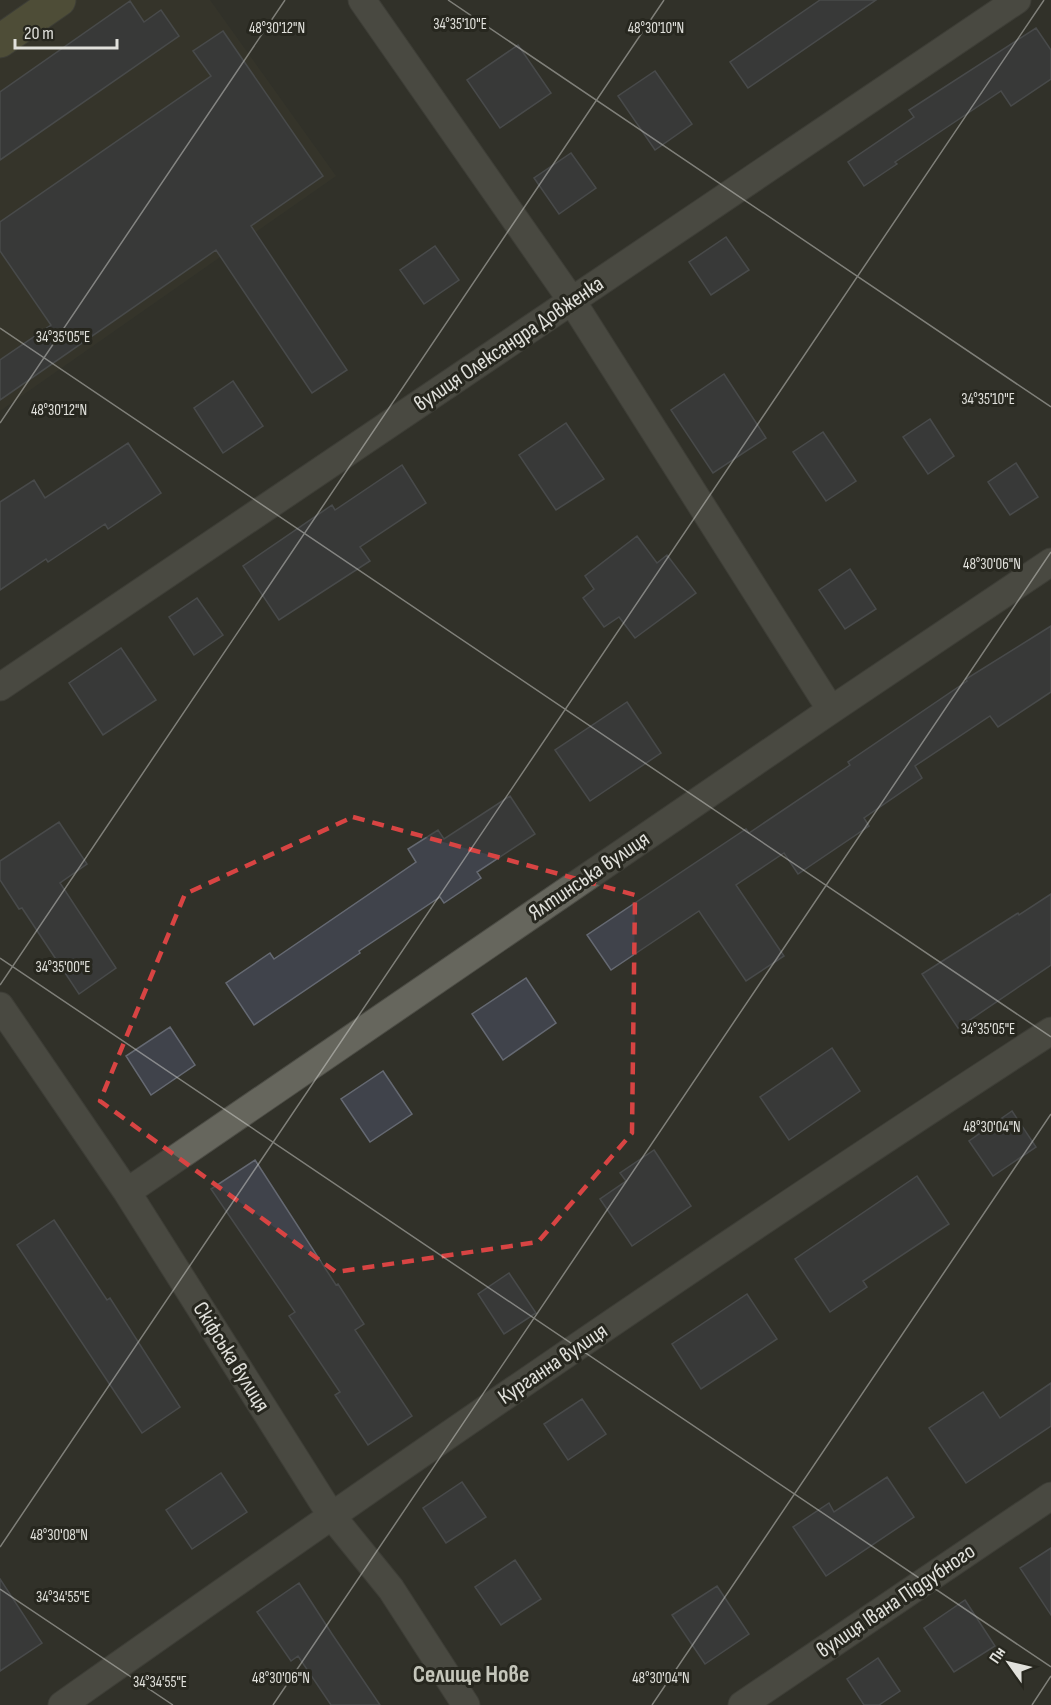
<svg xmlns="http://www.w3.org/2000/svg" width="1051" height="1705" viewBox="0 0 1051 1705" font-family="'Sofia Sans Condensed',sans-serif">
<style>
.built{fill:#3a392b}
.building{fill:#40434b;stroke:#656972;stroke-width:1.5}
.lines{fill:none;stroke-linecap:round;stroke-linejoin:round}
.street-casing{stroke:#4d4d46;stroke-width:29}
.secondary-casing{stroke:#4d4d46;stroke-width:35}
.street{stroke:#66665d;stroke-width:27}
.secondary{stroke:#717048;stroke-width:33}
.marked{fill:none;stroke:#d84443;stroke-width:4.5;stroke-dasharray:12 8;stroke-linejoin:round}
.ticks{fill:none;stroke:#e1e1dc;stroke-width:1.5;stroke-opacity:0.45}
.labels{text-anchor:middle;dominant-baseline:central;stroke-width:6;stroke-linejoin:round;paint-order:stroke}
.street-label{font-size:22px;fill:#e1e1dc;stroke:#27271f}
.neighbourhood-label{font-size:24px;font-weight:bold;fill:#c4c5ba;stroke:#27271f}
.ticks-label{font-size:15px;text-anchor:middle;fill:#e1e1dc;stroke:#27271f;stroke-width:6;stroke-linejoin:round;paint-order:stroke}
</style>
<rect width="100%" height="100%" fill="#313129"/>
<path class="built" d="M 0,0 L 210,0 L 336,176 L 0,411 Z"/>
<path class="building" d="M 820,0 L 876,0 L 748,88 L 730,62 Z
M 130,1 L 144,22 L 161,10 L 179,36 L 0,160 L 0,92 Z
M 1036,28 L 1051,50 L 1051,79 L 1011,106 L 1001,91 L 895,162 L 897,164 L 864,186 L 848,162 L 914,117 L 909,110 Z
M 223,31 L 323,176 L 251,226 L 347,370 L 312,393 L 216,250 L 0,400 L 0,360 L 51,325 L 0,251 L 0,222 L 211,76 L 193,51 Z
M 518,45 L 551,93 L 500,128 L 467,80 Z
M 655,71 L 692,124 L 655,150 L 618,96 Z
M 571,153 L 596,188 L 559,214 L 534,178 Z
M 726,237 L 749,270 L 711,295 L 689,262 Z
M 435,246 L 459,280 L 424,304 L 400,270 Z
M 724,374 L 766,438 L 713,473 L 671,410 Z
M 233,381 L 263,426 L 223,453 L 194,408 Z
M 930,419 L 954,456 L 928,474 L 903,437 Z
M 566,423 L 604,479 L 556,510 L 519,455 Z
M 823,432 L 856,481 L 826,501 L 793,452 Z
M 128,443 L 161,493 L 108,529 L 105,524 L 48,562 L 46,559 L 0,590 L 0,502 L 34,480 L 45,498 Z
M 1016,463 L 1038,497 L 1010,515 L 988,482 Z
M 402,465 L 426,503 L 360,547 L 370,561 L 279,620 L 243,566 L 332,505 L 335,510 Z
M 637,536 L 657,563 L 667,555 L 696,593 L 635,638 L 619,617 L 604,627 L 583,598 L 594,589 L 585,576 Z
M 850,569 L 876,609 L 845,629 L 819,590 Z
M 197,598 L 223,635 L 194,655 L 169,617 Z
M 1051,626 L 1051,692 L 998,727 L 990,716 L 915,766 L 922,778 L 864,818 L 869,826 L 798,874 L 784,853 L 736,885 L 784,956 L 746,981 L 699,911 L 611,970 L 587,935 L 746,829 L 749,833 L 850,765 L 848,762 L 967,681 L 966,679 Z
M 121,648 L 156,700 L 103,735 L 69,683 Z
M 627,702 L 661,753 L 590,801 L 555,750 Z
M 510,796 L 535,834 L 477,872 L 481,878 L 444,903 L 440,897 L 359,951 L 360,953 L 254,1025 L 226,983 L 270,953 L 274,959 L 416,862 L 408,849 L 438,830 L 444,839 Z
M 59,822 L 87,864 L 60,883 L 116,968 L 79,994 L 22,908 L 19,909 L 0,880 L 0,861 Z
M 1051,894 L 1051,965 L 958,1028 L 922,974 L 1018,913 L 1019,915 Z
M 526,978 L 556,1023 L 503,1060 L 472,1014 Z
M 170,1027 L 195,1065 L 151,1095 L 126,1056 Z
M 832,1048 L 860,1091 L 789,1140 L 760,1097 Z
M 383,1071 L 412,1114 L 370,1142 L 341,1099 Z
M 1012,1111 L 1036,1147 L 993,1176 L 969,1141 Z
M 654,1150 L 691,1206 L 632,1246 L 600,1199 L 626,1181 L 620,1173 Z
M 255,1160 L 336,1285 L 338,1284 L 364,1324 L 355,1330 L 412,1416 L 368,1445 L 335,1395 L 340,1392 L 289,1316 L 295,1312 L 211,1189 Z
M 917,1176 L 949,1224 L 863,1281 L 867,1287 L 830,1312 L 795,1259 Z
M 54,1220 L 107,1300 L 110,1298 L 180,1407 L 142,1433 L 17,1245 Z
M 509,1273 L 536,1313 L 504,1334 L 478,1294 Z
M 747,1294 L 777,1339 L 701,1389 L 672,1344 Z
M 1051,1383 L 1051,1426 L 966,1483 L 929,1428 L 983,1392 L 1000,1418 Z
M 582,1399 L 606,1434 L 568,1460 L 544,1424 Z
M 221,1473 L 247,1512 L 192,1549 L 166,1510 Z
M 887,1477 L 914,1517 L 826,1576 L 793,1527 L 829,1503 L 834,1512 Z
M 462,1482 L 486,1517 L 446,1543 L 423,1508 Z
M 1051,1548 L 1051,1615 L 1020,1568 Z
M 515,1560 L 541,1599 L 501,1625 L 475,1587 Z
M 0,1579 L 42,1643 L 0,1671 Z
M 299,1583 L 332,1634 L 380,1705 L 331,1705 L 298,1656 L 291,1661 L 257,1612 Z
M 717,1586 L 749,1634 L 705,1664 L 672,1615 Z
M 965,1600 L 995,1646 L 954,1672 L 924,1628 Z
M 878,1658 L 900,1691 L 879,1705 L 864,1705 L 847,1679 Z"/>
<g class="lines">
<defs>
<path id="street" d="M 362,0 L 572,301 L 831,710
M 0,687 L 1017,0
M 0,1006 L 127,1192 L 331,1515 L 391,1589 L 466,1705
M 127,1192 L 831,710 L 1051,562
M 62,1705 C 388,1475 716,1248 1051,1031
M 742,1705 L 1051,1496"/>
<path id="secondary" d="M 0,41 L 59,0"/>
</defs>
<use href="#street" class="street-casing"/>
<use href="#secondary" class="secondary-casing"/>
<use href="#street" class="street"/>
<use href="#secondary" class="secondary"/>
</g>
<path d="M0 0H1051V1705H0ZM 353,817 L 635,895 L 632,1133 L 538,1242 L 336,1272 L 100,1101 L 185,894 Z" fill="#313129" fill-opacity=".55" fill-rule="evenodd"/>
<path class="marked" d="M 353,817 L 635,895 L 632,1133 L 538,1242 L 336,1272 L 100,1101 L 185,894 Z"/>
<path class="ticks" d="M 448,0 L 1051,407M 0,328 L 1051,1037M 0,423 L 285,0M 0,958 L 1051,1667M 0,985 L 664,0M 0,1547 L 1044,0M 0,1589 L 173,1705M 273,1705 L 1051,552M 652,1705 L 1051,1114M 1032,1705 L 1051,1676"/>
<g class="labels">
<g class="street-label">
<text transform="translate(509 344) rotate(-34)">вулиця Олександра Довженка</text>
<text transform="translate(589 876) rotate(-34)">Ялтинська вулиця</text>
<text transform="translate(231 1357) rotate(58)">Скіфська вулиця</text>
<text transform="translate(553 1364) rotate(-34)">Курганна вулиця</text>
<text transform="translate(896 1601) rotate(-34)">вулиця Івана Піддубного</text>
</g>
<g class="neighbourhood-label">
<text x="471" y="1674">Селище Нове</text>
</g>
</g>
<g class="ticks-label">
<text x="460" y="29">34°35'10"E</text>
<text x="277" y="33">48°30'12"N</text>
<text x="656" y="33">48°30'10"N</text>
<text x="63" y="342">34°35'05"E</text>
<text x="988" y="404">34°35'10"E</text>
<text x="59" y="415">48°30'12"N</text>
<text x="992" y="569">48°30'06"N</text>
<text x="63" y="972">34°35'00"E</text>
<text x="988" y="1034">34°35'05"E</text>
<text x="992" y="1132">48°30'04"N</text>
<text x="59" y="1540">48°30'08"N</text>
<text x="63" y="1602">34°34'55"E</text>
<text x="281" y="1683">48°30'06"N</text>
<text x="661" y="1683">48°30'04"N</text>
<text x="160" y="1687">34°34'55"E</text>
</g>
<g transform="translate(1009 1663) rotate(304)" stroke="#27271f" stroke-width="4.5" paint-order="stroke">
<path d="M0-4.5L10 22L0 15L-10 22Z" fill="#e1e1dc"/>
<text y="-9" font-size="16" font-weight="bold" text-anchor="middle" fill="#e1e1dc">Пн</text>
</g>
<path d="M15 39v9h102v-9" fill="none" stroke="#e1e1dc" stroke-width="3"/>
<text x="24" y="39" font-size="18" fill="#e1e1dc" stroke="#27271f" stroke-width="4.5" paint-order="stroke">20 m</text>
</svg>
